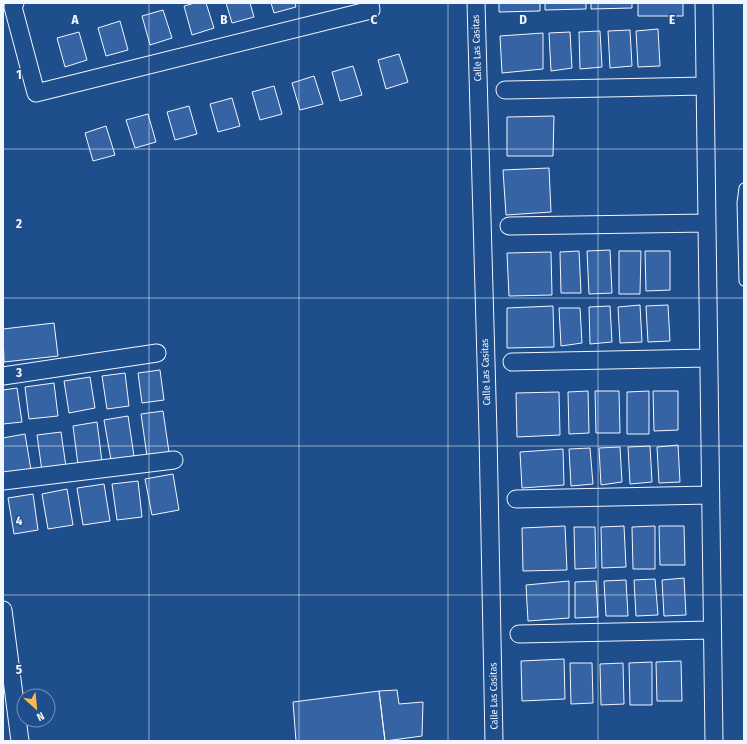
<svg xmlns="http://www.w3.org/2000/svg" width="747" height="744" viewBox="0 0 747 744" font-family="'Fira Sans Condensed',sans-serif">
<style>
.building{fill:#3563a3;stroke:#f2f6ff}
.lines{fill:none;stroke-linecap:round;stroke-linejoin:round}
.lane-casing{stroke:#f2f6ff;stroke-width:11}
.street-casing{stroke:#f2f6ff;stroke-width:19}
.lane{stroke:#1f4e8c;stroke-width:9}
.street{stroke:#1f4e8c;stroke-width:17}
.grid{fill:none;stroke:#f2f6ff;stroke-width:1;stroke-opacity:0.55}
.labels{text-anchor:middle;dominant-baseline:central;stroke-width:3;stroke-linejoin:round;paint-order:stroke}
.street-label{font-size:10px;fill:#f2f6ff;stroke:#1f4e8c}
.grid-label{font-size:13px;text-anchor:middle;font-weight:bold;fill:#f2f6ff;stroke:#1f4e8c;stroke-width:3;stroke-linejoin:round;paint-order:stroke}
</style>
<rect width="100%" height="100%" fill="#1f4e8c"/>
<path class="building" d="M 195,3 L 206,3 L 214,28 L 192,35 L 184,6 Z
M 226,3 L 250,3 L 254,17 L 232,23 Z
M 271,3 L 295,3 L 296,7 L 274,13 Z
M 499,3 L 540,3 L 540,11 L 499,12 Z
M 545,3 L 586,3 L 586,9 L 545,10 Z
M 591,3 L 632,3 L 632,8 L 591,9 Z
M 638,3 L 683,3 L 683,16 L 638,16 Z
M 163,10 L 172,38 L 150,45 L 142,16 Z
M 120,21 L 128,50 L 106,56 L 98,28 Z
M 658,29 L 660,66 L 638,67 L 636,31 Z
M 630,30 L 632,66 L 610,68 L 608,31 Z
M 600,31 L 602,67 L 580,69 L 579,32 Z
M 79,32 L 87,60 L 65,67 L 57,38 Z
M 570,32 L 572,68 L 551,71 L 549,33 Z
M 543,33 L 543,69 L 502,73 L 500,36 Z
M 399,54 L 408,82 L 386,89 L 378,60 Z
M 353,66 L 362,95 L 340,101 L 332,72 Z
M 314,76 L 323,104 L 300,110 L 292,83 Z
M 274,86 L 282,114 L 260,120 L 252,92 Z
M 232,98 L 240,126 L 218,132 L 210,104 Z
M 189,106 L 197,134 L 175,140 L 167,112 Z
M 148,114 L 156,142 L 135,148 L 126,120 Z
M 554,116 L 553,156 L 507,156 L 507,117 Z
M 106,126 L 115,155 L 93,161 L 85,133 Z
M 549,168 L 551,212 L 506,215 L 503,170 Z
M 610,250 L 612,293 L 589,294 L 587,251 Z
M 579,251 L 581,293 L 561,293 L 560,252 Z
M 619,251 L 641,251 L 640,294 L 619,294 Z
M 645,251 L 670,251 L 670,290 L 646,291 Z
M 551,252 L 552,295 L 509,296 L 507,253 Z
M 640,305 L 642,342 L 620,343 L 618,307 Z
M 668,305 L 670,341 L 648,342 L 646,306 Z
M 553,306 L 554,347 L 507,348 L 507,308 Z
M 610,306 L 612,342 L 590,344 L 589,307 Z
M 559,308 L 580,308 L 582,343 L 561,346 Z
M 54,323 L 58,356 L 4,362 L 3,329 Z
M 160,370 L 164,400 L 142,403 L 138,373 Z
M 125,373 L 129,406 L 107,409 L 102,376 Z
M 90,377 L 95,408 L 69,413 L 64,381 Z
M 54,383 L 58,416 L 29,419 L 25,387 Z
M 17,388 L 22,422 L 3,424 L 3,390 Z
M 588,391 L 589,433 L 569,434 L 568,392 Z
M 595,391 L 619,391 L 620,433 L 596,433 Z
M 649,391 L 649,434 L 627,434 L 627,392 Z
M 653,391 L 678,391 L 678,430 L 654,431 Z
M 559,392 L 560,435 L 517,437 L 516,393 Z
M 163,411 L 169,452 L 147,456 L 141,414 Z
M 128,416 L 134,456 L 111,460 L 104,420 Z
M 97,422 L 102,462 L 78,465 L 73,426 Z
M 61,432 L 66,467 L 42,471 L 37,435 Z
M 25,434 L 31,470 L 4,474 L 3,466 L 3,438 Z
M 678,445 L 680,482 L 659,483 L 657,447 Z
M 650,446 L 652,482 L 630,484 L 628,447 Z
M 620,447 L 622,482 L 601,485 L 599,448 Z
M 590,448 L 593,484 L 571,486 L 569,449 Z
M 563,449 L 564,485 L 522,488 L 520,452 Z
M 173,474 L 179,510 L 152,515 L 145,479 Z
M 138,481 L 142,517 L 117,520 L 112,484 Z
M 104,484 L 110,521 L 83,525 L 77,488 Z
M 67,489 L 73,525 L 48,529 L 42,494 Z
M 33,494 L 38,530 L 14,534 L 8,498 Z
M 565,526 L 567,570 L 523,571 L 522,528 Z
M 624,526 L 626,567 L 602,568 L 601,527 Z
M 655,526 L 655,569 L 633,569 L 632,527 Z
M 659,526 L 684,526 L 685,565 L 660,565 Z
M 574,527 L 595,527 L 596,568 L 575,569 Z
M 684,578 L 686,615 L 664,616 L 662,580 Z
M 655,579 L 658,615 L 636,616 L 634,580 Z
M 626,580 L 628,616 L 606,616 L 604,581 Z
M 569,581 L 569,618 L 528,621 L 526,585 Z
M 596,581 L 598,617 L 575,618 L 575,582 Z
M 564,659 L 565,699 L 522,701 L 521,661 Z
M 681,661 L 682,701 L 657,701 L 656,662 Z
M 652,662 L 652,705 L 630,705 L 629,663 Z
M 570,663 L 592,663 L 593,703 L 571,704 Z
M 623,663 L 624,704 L 601,705 L 600,664 Z
M 397,690 L 399,704 L 423,702 L 422,736 L 385,741 L 379,691 Z
M 379,691 L 385,741 L 296,741 L 293,702 Z"/>
<g class="lines">
<defs>
<path id="lane" d="M 744,188 L 742,203 L 744,281"/>
<path id="street" d="M 15,3 L 13,7 L 36,93 L 371,10 L 370,3
M 476,3 L 488,433 L 494,741
M 704,3 L 714,741
M 505,90 L 705,86
M 509,226 L 707,223
M 512,362 L 708,358
M 3,376 L 157,353
M 3,481 L 174,460
M 516,499 L 710,495
M 3,610 L 20,741
M 519,634 L 712,630"/>
</defs>
<use href="#lane" class="lane-casing"/>
<use href="#street" class="street-casing"/>
<use href="#lane" class="lane"/>
<use href="#street" class="street"/>
</g>
<path class="grid" d="M 149,3 L 149,741M 299,3 L 299,741M 448,3 L 448,741M 598,3 L 598,741M 3,149 L 744,149M 3,298 L 744,298M 3,446 L 744,446M 3,595 L 744,595"/>
<g class="labels">
<g class="street-label">
<text transform="translate(477 48) rotate(-92)">Calle Las Casitas</text>
<text transform="translate(486 372) rotate(-92)">Calle Las Casitas</text>
<text transform="translate(494 696) rotate(-91)">Calle Las Casitas</text>
</g>
</g>
<g class="grid-label">
<text x="75" y="24">A</text>
<text x="224" y="24">B</text>
<text x="374" y="24">C</text>
<text x="523" y="24">D</text>
<text x="672" y="24">E</text>
<text x="19" y="79">1</text>
<text x="19" y="228">2</text>
<text x="19" y="377">3</text>
<text x="19" y="525">4</text>
<text x="19" y="674">5</text>
</g>
<rect width="747" height="744" fill="none" stroke="#f2f6ff" stroke-width="8"/>
<g transform="translate(36 708) rotate(153)"><circle r="19" fill="#1f4e8c" stroke="#7391ba"/>
<path d="M0-3L7 15L0 10L-7 15Z" fill="#ffb74d"/>
<text y="-6" font-size="11" font-weight="bold" text-anchor="middle" fill="#f2f6ff">N</text>
</g>
</svg>
